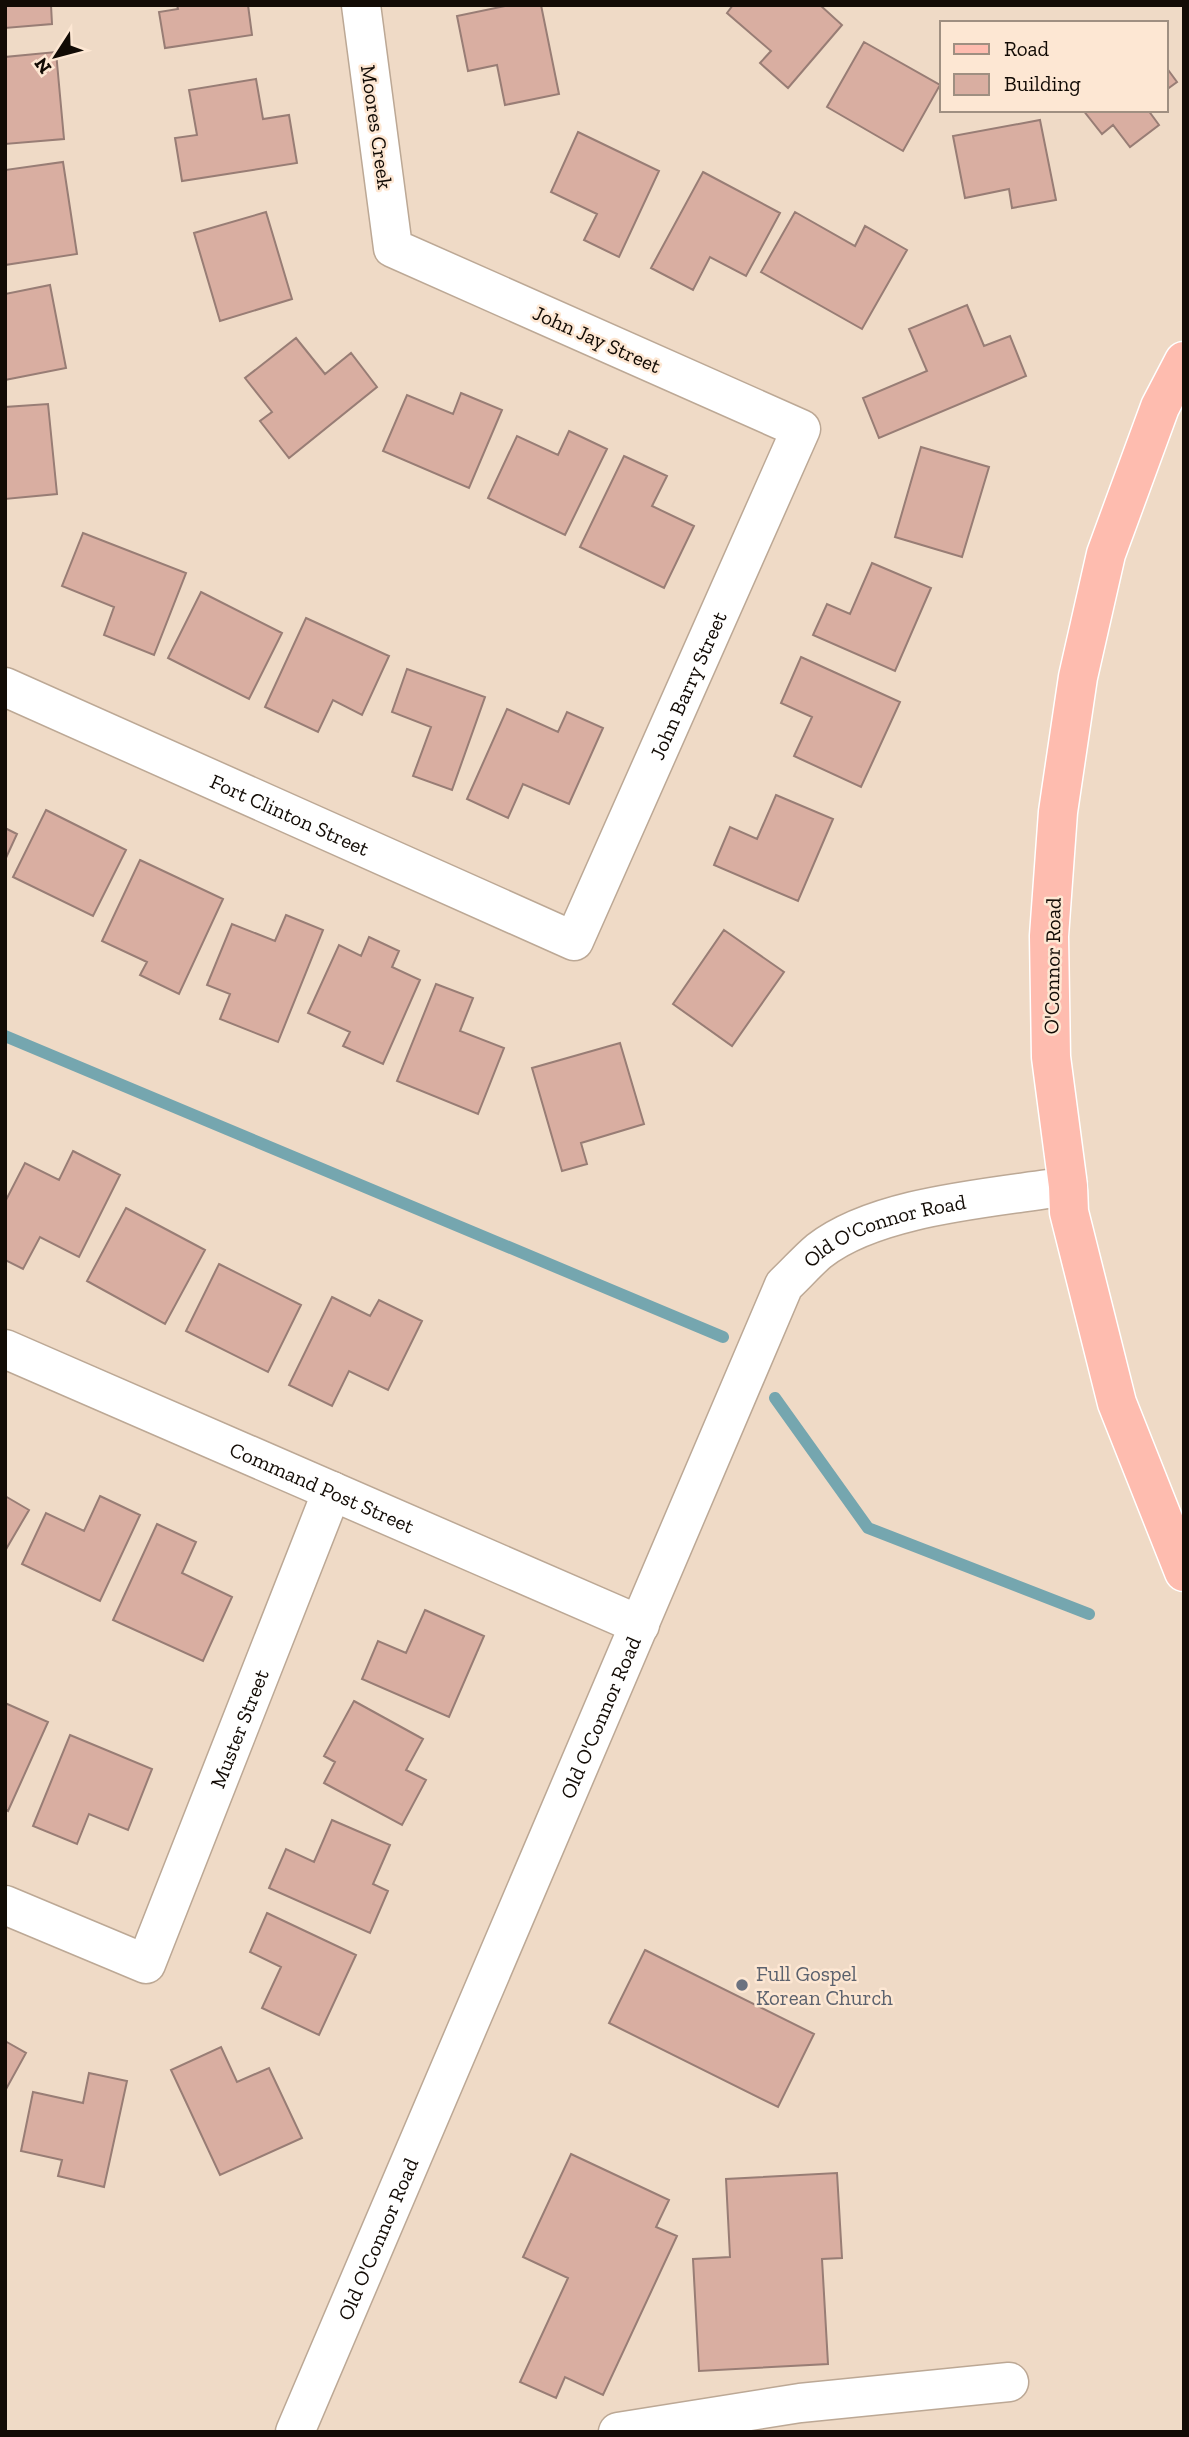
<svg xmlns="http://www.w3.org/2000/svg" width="1189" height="2437" viewBox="0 0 1189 2437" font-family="'Zilla Slab',serif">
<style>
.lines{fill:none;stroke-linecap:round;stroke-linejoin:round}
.stream{stroke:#75a6af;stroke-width:12}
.building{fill:#d9aea1;stroke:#987d75;stroke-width:2}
.minor-casing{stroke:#bca895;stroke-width:41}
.major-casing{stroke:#fff;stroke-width:41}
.minor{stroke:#fff;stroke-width:38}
.major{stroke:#febcaf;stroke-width:38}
.worship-dot{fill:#6b7280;stroke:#fde7d3;stroke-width:2.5}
.labels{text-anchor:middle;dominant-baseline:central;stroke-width:5;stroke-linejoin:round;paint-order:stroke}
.street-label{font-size:21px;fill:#120b05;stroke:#fde7d3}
.worship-label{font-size:21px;fill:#5b616d;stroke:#fde7d3;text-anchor:start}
</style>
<rect width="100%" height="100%" fill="#efdac6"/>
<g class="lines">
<path class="stream" d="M 5,1036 L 723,1337
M 775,1398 L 868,1528 L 1089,1614"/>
</g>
<path class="building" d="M 5,5 L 51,5 L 52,24 L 5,28 Z
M 177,5 L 248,5 L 252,35 L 165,48 L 159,12 L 178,9 Z
M 510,5 L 541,5 L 559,94 L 505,105 L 497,65 L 468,71 L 457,16 Z
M 733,5 L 820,5 L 842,25 L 788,88 L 760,63 L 771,51 L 727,13 Z
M 864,42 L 940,85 L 903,151 L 827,107 Z
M 56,52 L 64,139 L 5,144 L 5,57 Z
M 1166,67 L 1177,82 L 1166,90 Z
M 256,79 L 263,119 L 289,115 L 297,163 L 182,181 L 175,138 L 197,135 L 189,90 Z
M 1083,110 L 1148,110 L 1159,125 L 1130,147 L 1113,125 L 1102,134 Z
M 1040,120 L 1056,200 L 1012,208 L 1009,189 L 965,198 L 953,136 Z
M 578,132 L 659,171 L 619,257 L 584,240 L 597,214 L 551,192 Z
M 63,162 L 77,254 L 5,265 L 5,170 Z
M 703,172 L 780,213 L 746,276 L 710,257 L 693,290 L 651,268 Z
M 266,212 L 292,299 L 220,321 L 194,233 Z
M 795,212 L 855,246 L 865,226 L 907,250 L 862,329 L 761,272 Z
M 50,285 L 66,368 L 5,380 L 5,294 Z
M 967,305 L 984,346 L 1010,336 L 1026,376 L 879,438 L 863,398 L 927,371 L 909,329 Z
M 296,338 L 325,374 L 351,353 L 377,387 L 289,458 L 260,421 L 272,412 L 245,378 Z
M 461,393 L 502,410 L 469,488 L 383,451 L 407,395 L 453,414 Z
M 48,404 L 57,494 L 5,499 L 5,407 Z
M 569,431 L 607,449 L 565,535 L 488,498 L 517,436 L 558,455 Z
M 921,447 L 989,467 L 962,557 L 895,537 Z
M 624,456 L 667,476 L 652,506 L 694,526 L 664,588 L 580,547 Z
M 83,533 L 186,573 L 154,655 L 104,635 L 114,607 L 62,586 Z
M 872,563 L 931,588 L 895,671 L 813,635 L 827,604 L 850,614 Z
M 201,592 L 282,633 L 249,699 L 168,658 Z
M 306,618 L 389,656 L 362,715 L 333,700 L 318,732 L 265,707 Z
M 801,657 L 900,702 L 861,787 L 794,756 L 812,717 L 781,703 Z
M 407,669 L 485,697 L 452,790 L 413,776 L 431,727 L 392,712 Z
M 507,709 L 558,732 L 567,712 L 603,728 L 569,804 L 523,784 L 508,818 L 467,799 Z
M 776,795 L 833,819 L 798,901 L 714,865 L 730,827 L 757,839 Z
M 46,810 L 126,850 L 93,916 L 13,877 Z
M 5,828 L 17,834 L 5,860 Z
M 140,860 L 223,899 L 179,994 L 140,975 L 147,962 L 102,941 Z
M 286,915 L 323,930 L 278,1042 L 220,1019 L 230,994 L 207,985 L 232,924 L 275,941 Z
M 724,930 L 784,972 L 732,1046 L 673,1004 Z
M 369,937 L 399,951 L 392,967 L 420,980 L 383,1064 L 343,1046 L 350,1032 L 308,1013 L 339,945 L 361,956 Z
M 436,984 L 473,998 L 460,1031 L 504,1048 L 478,1114 L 397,1081 Z
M 620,1043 L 644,1124 L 581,1143 L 587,1164 L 562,1171 L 532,1068 Z
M 73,1151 L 120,1175 L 79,1257 L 40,1237 L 23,1269 L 5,1260 L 5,1202 L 25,1163 L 59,1180 Z
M 126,1208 L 205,1250 L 165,1324 L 87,1281 Z
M 219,1264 L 301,1305 L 268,1372 L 186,1331 Z
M 332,1297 L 370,1316 L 379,1300 L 422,1321 L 388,1390 L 349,1371 L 332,1406 L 289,1385 Z
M 5,1496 L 29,1510 L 5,1551 Z
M 100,1496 L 140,1515 L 100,1601 L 22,1564 L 46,1513 L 84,1531 Z
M 157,1524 L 196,1542 L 182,1573 L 232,1597 L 203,1661 L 113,1620 Z
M 425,1610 L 484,1636 L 449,1717 L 362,1679 L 378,1641 L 406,1653 Z
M 354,1701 L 423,1739 L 406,1770 L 426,1780 L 402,1825 L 324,1783 L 335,1762 L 324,1756 Z
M 5,1703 L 48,1722 L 8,1811 L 5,1809 Z
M 70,1735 L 152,1769 L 128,1830 L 89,1814 L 77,1844 L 33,1826 Z
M 332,1820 L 390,1845 L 373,1884 L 388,1891 L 370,1933 L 269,1888 L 286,1849 L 314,1862 Z
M 267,1913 L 356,1955 L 319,2035 L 262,2008 L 281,1967 L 250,1952 Z
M 645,1950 L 814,2034 L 778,2107 L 609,2023 Z
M 5,2041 L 26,2053 L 5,2091 Z
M 221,2047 L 237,2082 L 269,2068 L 302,2138 L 220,2175 L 171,2070 Z
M 89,2073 L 127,2081 L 104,2187 L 58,2176 L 62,2160 L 21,2151 L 33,2092 L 83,2103 Z
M 571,2154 L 669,2200 L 656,2227 L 677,2236 L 603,2395 L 565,2377 L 556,2398 L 520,2382 L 568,2278 L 523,2257 Z
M 837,2173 L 842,2258 L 822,2259 L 828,2364 L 699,2371 L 693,2259 L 730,2257 L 726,2179 Z"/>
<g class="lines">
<defs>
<g id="minor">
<path id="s1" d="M 5,687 L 574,941 L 801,429 L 393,248 L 361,5"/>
<path id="s2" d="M 5,1349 L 640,1625"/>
<path id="s3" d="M 5,1905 L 146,1964 L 332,1491"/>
<path id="s4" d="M 295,2432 L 784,1285 C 796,1274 807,1261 819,1251 C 878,1205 994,1198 1068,1186"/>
<path d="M 618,2432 L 800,2403 L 1009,2382"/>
</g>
<path id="major" d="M 1184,361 L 1160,407 L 1106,554 L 1078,677 L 1058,812 L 1049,936 L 1051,1057 L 1068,1186 L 1069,1212 L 1117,1403 L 1184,1572"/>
</defs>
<use href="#minor" class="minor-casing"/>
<use href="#major" class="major-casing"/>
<use href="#minor" class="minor"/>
<use href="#major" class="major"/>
</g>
<circle class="worship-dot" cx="742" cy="1985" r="7"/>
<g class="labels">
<g class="street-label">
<text transform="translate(377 127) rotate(82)">Moores Creek</text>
<text transform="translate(597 339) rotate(24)">John Jay Street</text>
<text stroke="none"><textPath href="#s1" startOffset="903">John Barry Street</textPath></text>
<text stroke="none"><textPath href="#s1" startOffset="312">Fort Clinton Street</textPath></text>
<text transform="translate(1052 966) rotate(-89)">O'Connor Road</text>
<text stroke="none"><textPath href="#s4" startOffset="1365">Old O'Connor Road</textPath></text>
<text stroke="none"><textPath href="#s2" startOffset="346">Command Post Street</textPath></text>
<text stroke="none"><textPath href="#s4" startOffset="777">Old O'Connor Road</textPath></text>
<text stroke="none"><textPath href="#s3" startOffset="406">Muster Street</textPath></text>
<text stroke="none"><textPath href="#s4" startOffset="210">Old O'Connor Road</textPath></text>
</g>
<g class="worship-label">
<text x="756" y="1973">Full Gospel<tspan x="756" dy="24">Korean Church</tspan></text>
</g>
</g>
<rect width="1189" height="2437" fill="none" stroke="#120b05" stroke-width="14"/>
<rect x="940" y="21" width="228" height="91" fill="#fde7d3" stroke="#9f8f81" stroke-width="2"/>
<rect x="954" y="44" width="35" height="10" fill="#febcaf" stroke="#9f8f81" stroke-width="2"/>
<text x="1004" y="56" font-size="21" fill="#120b05">Road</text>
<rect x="954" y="74" width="35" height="21" fill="#d9aea1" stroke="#9f8f81" stroke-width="2"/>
<text x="1004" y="91" font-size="21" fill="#120b05">Building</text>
<g transform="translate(56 56) rotate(234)" stroke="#fde7d3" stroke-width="5" paint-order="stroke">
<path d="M0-5L12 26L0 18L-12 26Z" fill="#120b05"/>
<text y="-10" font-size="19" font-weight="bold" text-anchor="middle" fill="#120b05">N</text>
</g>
</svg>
